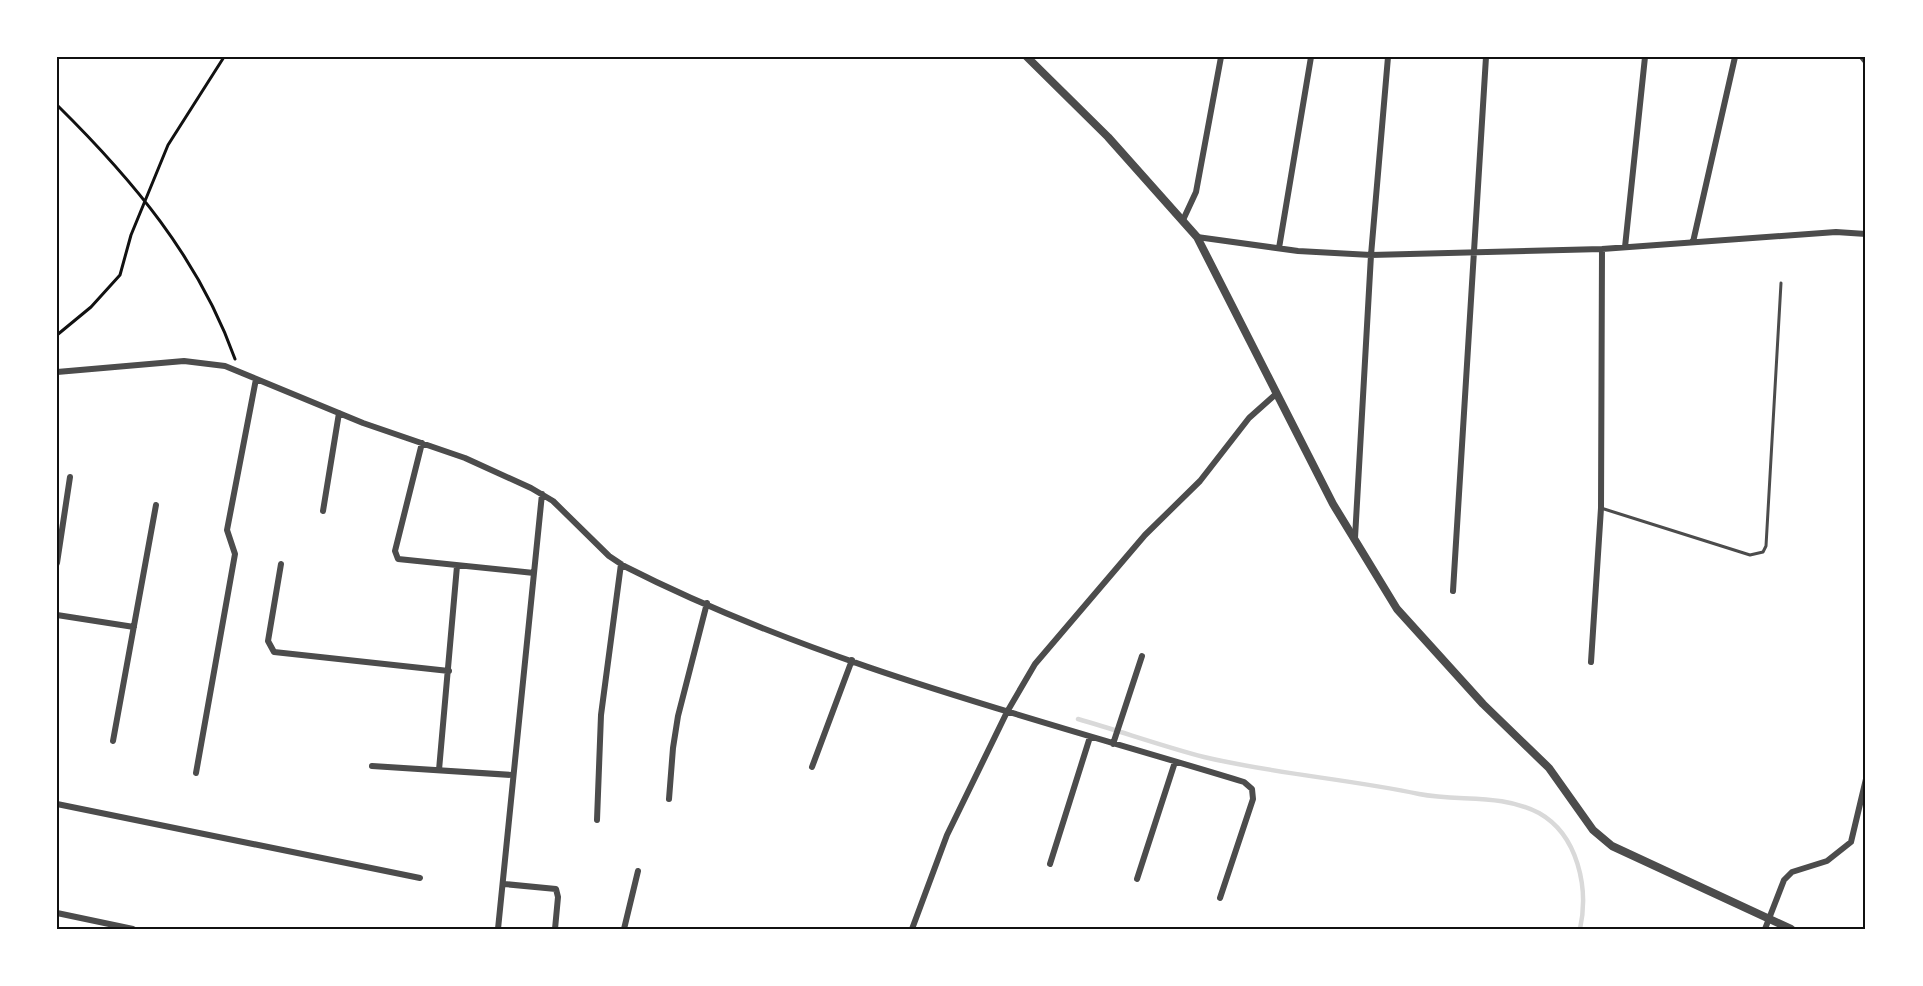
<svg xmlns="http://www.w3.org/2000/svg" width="1923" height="986" viewBox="0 0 1923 986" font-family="Ubuntu,sans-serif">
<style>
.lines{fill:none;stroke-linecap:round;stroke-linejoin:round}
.stream{stroke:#d9d9d9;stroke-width:4.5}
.path{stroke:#111;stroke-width:3}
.service{stroke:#4c4c4c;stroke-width:3}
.minor{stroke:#4c4c4c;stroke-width:6}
.tertiary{stroke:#4c4c4c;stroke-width:8}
.neatline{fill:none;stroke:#111;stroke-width:2}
</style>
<rect width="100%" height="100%" fill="#fff"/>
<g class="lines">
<path class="stream" d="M 1078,719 C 1120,731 1162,746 1204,757 C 1275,774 1348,779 1419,794 C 1460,802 1500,793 1539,813 C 1578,835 1589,888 1580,929"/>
<path class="path" d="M 57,105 C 132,179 199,258 235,359
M 57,335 L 91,307 L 120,275 L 131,235 L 168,145 L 224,57"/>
<path class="service" d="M 1601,508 L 1750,555 L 1763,552 L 1766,546 L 1781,283"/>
<path class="minor" d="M 1862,57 L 1866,62
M 1183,220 L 1196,192 L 1221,57
M 1197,237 L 1298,251 L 1371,255 L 1602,249 L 1836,232 L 1866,234
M 1693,242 L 1735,57
M 1625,247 L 1645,57
M 1279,248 L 1311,57
M 57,372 L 184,361 L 225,366 L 363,423 L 465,458 L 531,488 L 553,501 L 609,556 L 624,566 C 816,664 1038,719 1244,782 L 1252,789 L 1253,799 L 1220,898
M 422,443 L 395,551 L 398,559 L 534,573
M 323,511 L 339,413
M 1355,538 L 1371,255 L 1388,57
M 57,563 L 70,477
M 281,564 L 268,641 L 274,652 L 449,671
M 1453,591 L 1486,57
M 57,615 L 134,627
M 1591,662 L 1601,508 L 1602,249
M 113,741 L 156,505
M 1113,744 L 1142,656
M 372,766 L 512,775
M 812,767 L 852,660
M 439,770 L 457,566
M 196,773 L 235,554 L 227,530 L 256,379
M 669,799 L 673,748 L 678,716 L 707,603
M 57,804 L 420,878
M 597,820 L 601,715 L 621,564
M 1050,864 L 1090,737
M 1137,879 L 1175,762
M 504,884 L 556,889 L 558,897 L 555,929
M 57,913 L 133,929
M 498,929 L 542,494
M 624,929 L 638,871
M 912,929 L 947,835 L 1007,712 L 1035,664 L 1145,535 L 1200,481 L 1249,418 L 1276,394
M 1765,929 L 1784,880 L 1792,872 L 1827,861 L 1851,842 L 1866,779"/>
<path class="tertiary" d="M 1027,57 L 1108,137 L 1197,237 L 1333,504 L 1397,609 L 1483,704 L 1549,768 L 1593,830 L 1612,846 L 1791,929"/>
</g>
<rect width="1923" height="986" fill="none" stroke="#ffffff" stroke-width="117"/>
<rect x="58" y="58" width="1806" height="870" class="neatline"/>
</svg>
